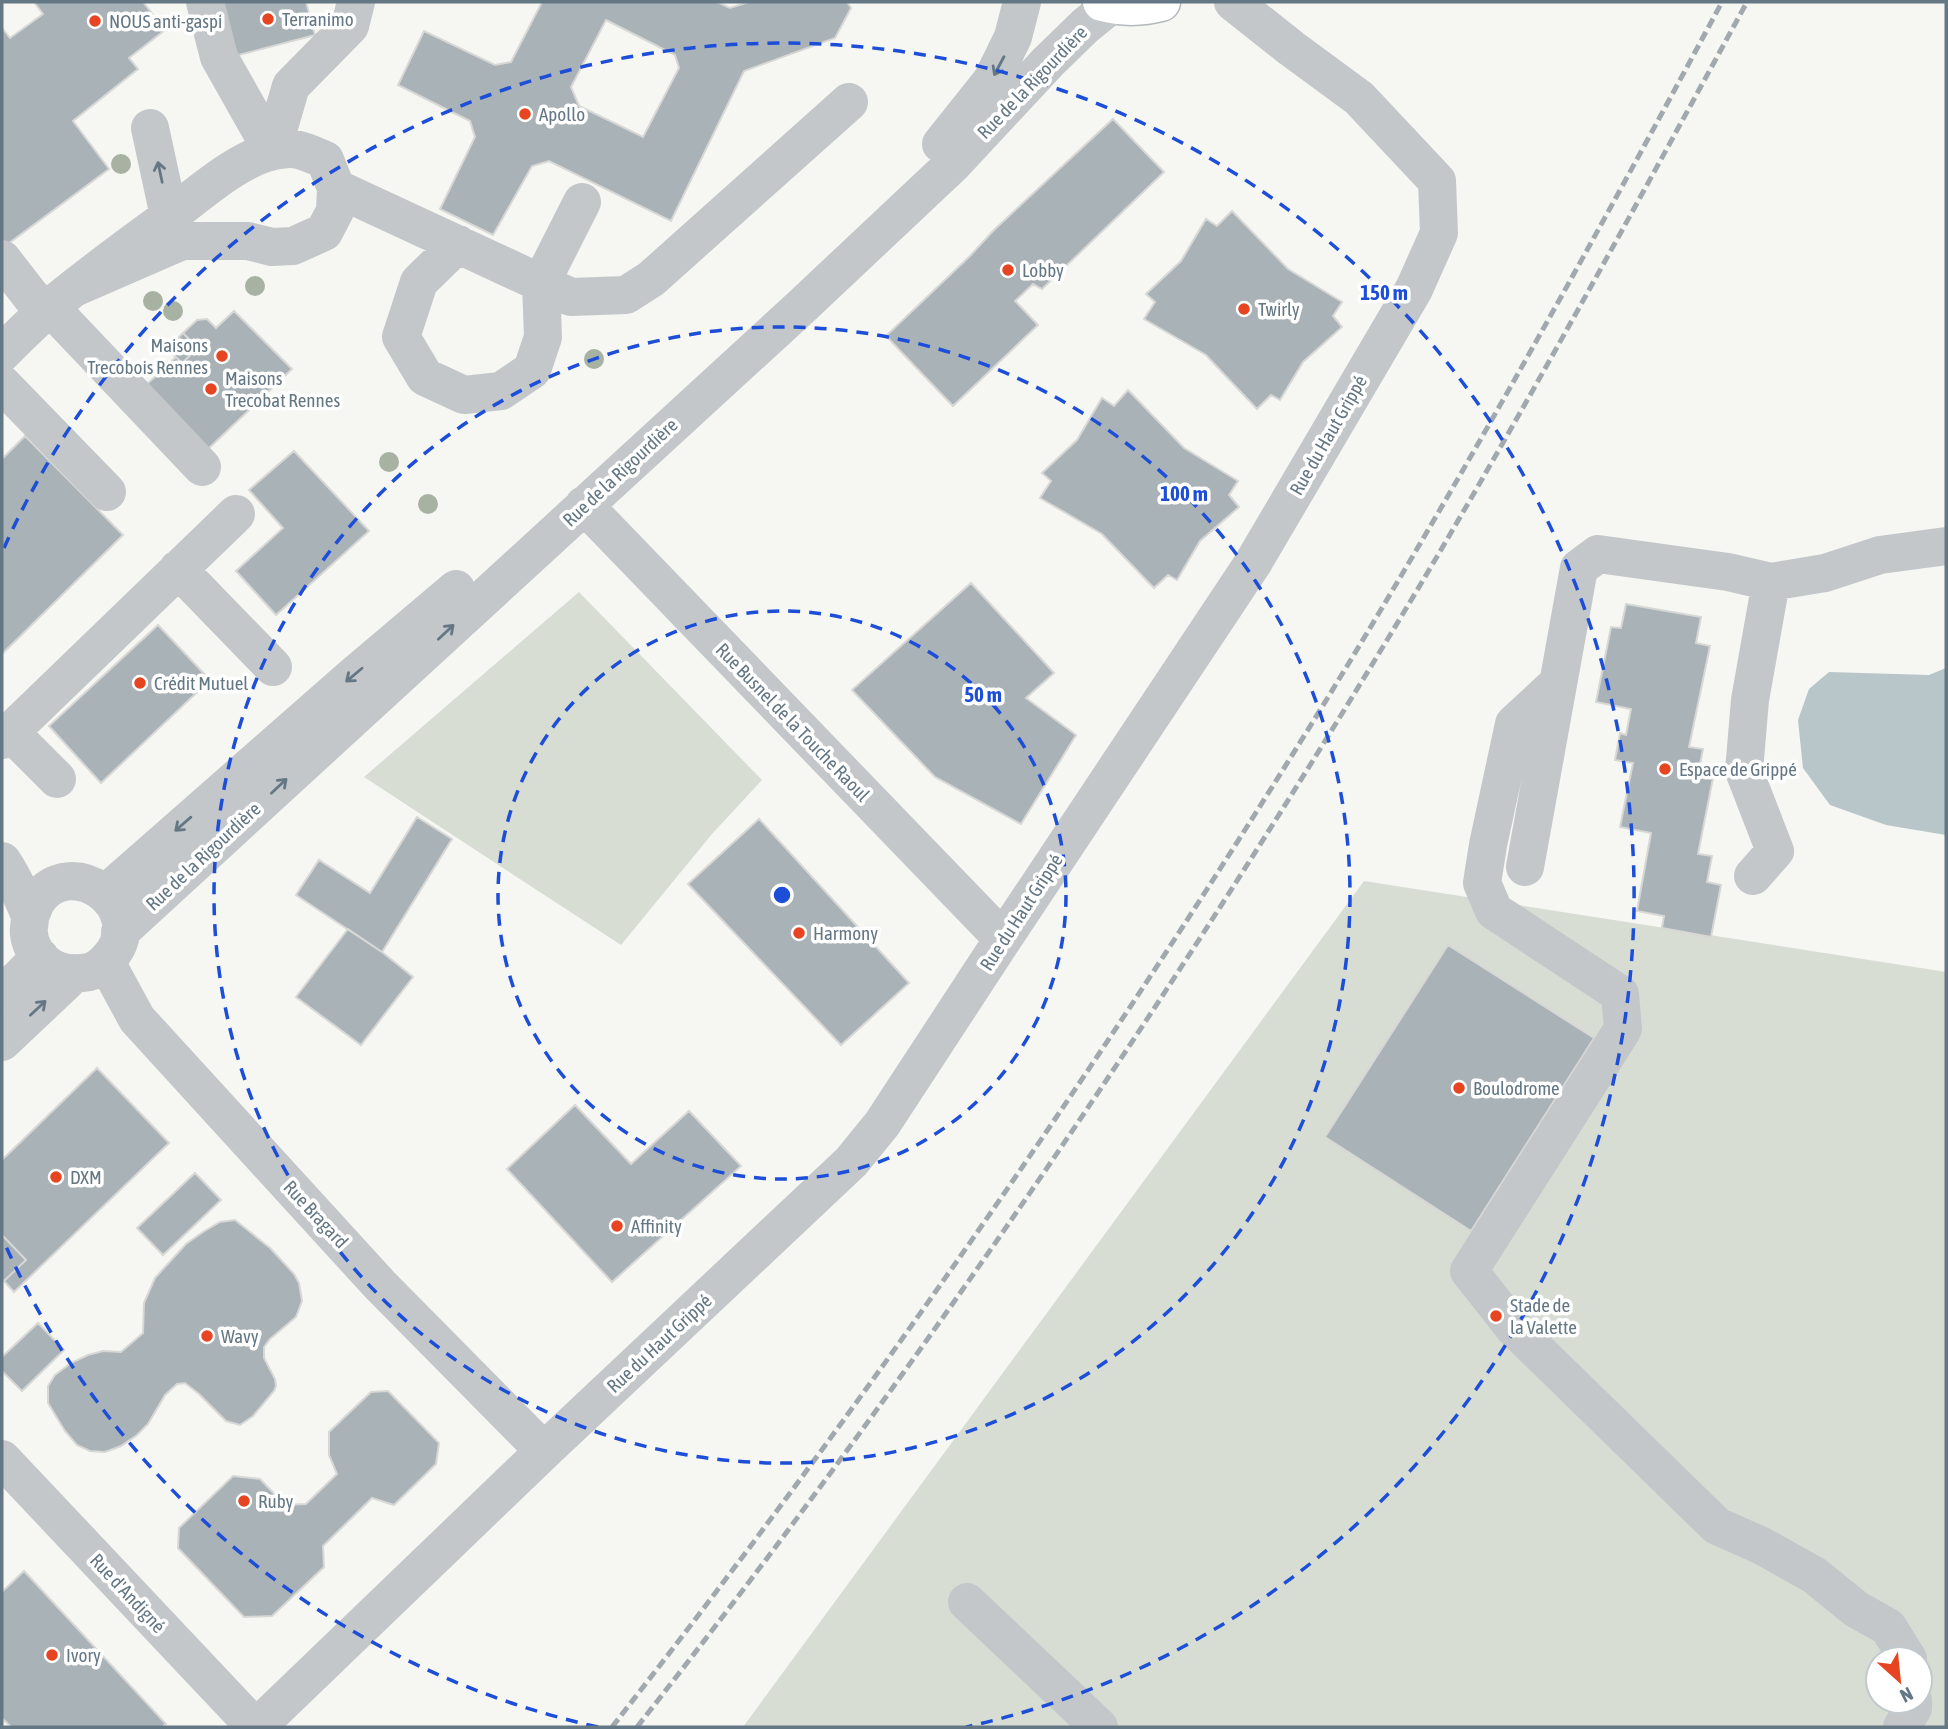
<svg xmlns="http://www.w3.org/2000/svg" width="1948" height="1729" viewBox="0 0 1948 1729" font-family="'Asap Condensed',sans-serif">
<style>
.green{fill:#d7ddd3;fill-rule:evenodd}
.water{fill:#b8c6c9}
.building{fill:#a9b2b7;stroke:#d7d7d5;stroke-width:2;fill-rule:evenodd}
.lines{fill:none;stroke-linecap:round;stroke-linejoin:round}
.major-casing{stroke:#b4b9bc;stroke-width:41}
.minor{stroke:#c3c7ca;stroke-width:38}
.major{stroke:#fff;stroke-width:38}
.rail{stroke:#a1a9ae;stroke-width:5;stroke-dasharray:10 5;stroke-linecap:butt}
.tree{fill:#a8b2a3}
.oneway{stroke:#647784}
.ring{fill:none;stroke:#1d4ed8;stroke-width:3.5;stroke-dasharray:12 9}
.poi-dot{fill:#e74521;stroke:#fff;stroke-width:2.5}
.labels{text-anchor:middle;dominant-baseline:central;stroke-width:7;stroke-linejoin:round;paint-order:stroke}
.poi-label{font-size:19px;fill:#647784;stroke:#fff;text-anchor:start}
.street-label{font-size:19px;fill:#647784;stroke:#fff}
.centre{fill:#1d4ed8;stroke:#fff;stroke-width:3.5}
.ring-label{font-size:21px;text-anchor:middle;font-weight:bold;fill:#1d4ed8;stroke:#fff;stroke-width:7;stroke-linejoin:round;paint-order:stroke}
</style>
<rect width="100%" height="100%" fill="#f6f6f2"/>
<path class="green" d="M 579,592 L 762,780 L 712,834 L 621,945 L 364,777 Z
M 1364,881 L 1946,972 L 1946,1727 L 743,1727 ZM 1878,1659 L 1920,1659 L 1920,1701 L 1878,1701 Z"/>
<path class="water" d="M 1946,668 L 1946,835 L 1886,825 L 1830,805 L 1803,768 L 1798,720 L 1809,689 L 1829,672 L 1929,675 Z"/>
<path class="building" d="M 34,2 L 143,2 L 165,30 L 129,58 L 138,69 L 73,121 L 109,169 L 5,246 L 2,242 L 2,28 L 10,38 L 43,14 Z
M 220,2 L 306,2 L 315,35 L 235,56 Z
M 542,2 L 717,2 L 730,8 L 749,2 L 847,2 L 851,8 L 835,38 L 744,71 L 671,221 L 549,161 L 532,166 L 493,235 L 440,209 L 475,137 L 470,121 L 398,85 L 424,31 L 495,65 L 511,62 ZM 606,20 L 675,55 L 679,68 L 643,137 L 579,106 L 571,87 Z
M 1113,119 L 1164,172 L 1042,289 L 1033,284 L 1015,301 L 1038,325 L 953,406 L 886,336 L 970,256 L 994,230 Z
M 1232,211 L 1288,269 L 1342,302 L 1333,316 L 1342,327 L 1303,362 L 1280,400 L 1271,395 L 1257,409 L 1206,355 L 1144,319 L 1155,302 L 1146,294 L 1181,261 L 1206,219 L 1217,226 Z
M 234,311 L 292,369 L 208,449 L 145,386 L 176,357 L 182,363 L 198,348 L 183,333 L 197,320 L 207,319 L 216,328 Z
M 183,333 L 198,348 L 182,363 L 167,349 Z
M 1128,390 L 1184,448 L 1238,481 L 1229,495 L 1239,507 L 1200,541 L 1177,580 L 1168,575 L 1154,588 L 1102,534 L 1040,498 L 1051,481 L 1042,473 L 1077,440 L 1102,398 L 1114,406 Z
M 25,436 L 123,535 L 2,654 L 2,459 Z
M 294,451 L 369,531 L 276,615 L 236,571 L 283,528 L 249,490 Z
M 971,583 L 1054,673 L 1026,698 L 1076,735 L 1021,824 L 935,777 L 852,690 Z
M 1626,604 L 1701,617 L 1696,643 L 1710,646 L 1689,747 L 1703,749 L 1698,775 L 1713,778 L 1698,854 L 1712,856 L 1707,882 L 1721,885 L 1711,937 L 1662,928 L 1664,916 L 1637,911 L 1651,833 L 1620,827 L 1633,763 L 1615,760 L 1620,733 L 1626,735 L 1631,709 L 1596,702 L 1611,627 L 1621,628 Z
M 158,625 L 210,680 L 101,783 L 49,726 Z
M 417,817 L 452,839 L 382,952 L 296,895 L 319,860 L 370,893 Z
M 759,819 L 909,983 L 841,1045 L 688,884 Z
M 348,929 L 382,952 L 413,977 L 361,1045 L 296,997 Z
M 1448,945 L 1594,1038 L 1471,1231 L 1325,1137 Z
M 97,1068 L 169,1143 L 14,1292 L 4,1281 L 26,1260 L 2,1235 L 2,1160 Z
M 575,1105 L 631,1164 L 689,1111 L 741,1166 L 612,1282 L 507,1169 Z
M 195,1173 L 221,1200 L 163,1255 L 137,1228 Z
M 235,1220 L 270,1248 L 294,1274 L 299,1283 L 302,1301 L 296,1317 L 270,1339 L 264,1347 L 264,1358 L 275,1379 L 276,1386 L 274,1391 L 253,1416 L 240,1425 L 226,1421 L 199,1394 L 185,1383 L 177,1384 L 165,1395 L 148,1424 L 137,1435 L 121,1446 L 105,1452 L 90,1451 L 77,1445 L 65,1431 L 48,1403 L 48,1386 L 55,1375 L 71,1363 L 88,1355 L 103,1351 L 121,1352 L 143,1333 L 144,1303 L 155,1278 L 186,1244 L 203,1232 L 220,1222 Z
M 2,1235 L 26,1260 L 4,1281 L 2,1279 Z
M 38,1323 L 64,1350 L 22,1391 L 2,1371 L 2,1357 Z
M 388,1391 L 439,1443 L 436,1464 L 394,1505 L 372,1498 L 323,1546 L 324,1567 L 272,1616 L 244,1617 L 178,1548 L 179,1528 L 233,1476 L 260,1479 L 285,1505 L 306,1504 L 337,1474 L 329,1455 L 329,1432 L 371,1392 Z
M 24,1571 L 166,1724 L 162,1727 L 11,1727 L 2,1718 L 2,1592 Z"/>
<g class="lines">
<defs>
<path id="major" d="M 1102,2 C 1121,7 1142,7 1161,2"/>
</defs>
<use href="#major" class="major-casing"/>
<path class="minor" d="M 205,2 L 219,57 L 272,151
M 150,128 L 169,216
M 941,144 L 992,80 L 1013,37 L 1022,2
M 272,151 L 291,86 L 350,26 L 356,2
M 336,188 L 571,297 L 626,295 L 651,279 L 849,102
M 458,244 L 419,282 L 401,337 L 425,377 L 464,395 L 501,391 L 532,370 L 543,337 L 541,283 L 582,202
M 2,259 L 44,313
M 50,307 L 202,467
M 2,353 C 17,338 32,323 48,309 C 88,275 132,244 175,212 C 201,192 241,157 274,151 C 297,146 304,151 325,160 L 336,188 L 335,211 L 324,232 L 293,246 L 272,247 L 248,241 L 182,241 L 76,287
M 2,384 L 107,492
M 584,505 L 1003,939
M 178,569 L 273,667
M 1557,684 L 1514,724 L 1488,845 L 1482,883 L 1494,911 L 1620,994 L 1623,1029 L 1469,1271 L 1514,1328 L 1717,1526 L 1762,1546 L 1814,1575 L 1856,1609 L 1888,1627 L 1908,1659
M 10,732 L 57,779
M 2,740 L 236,514
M 2,861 C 9,870 28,907 30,918 C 30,923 28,929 29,934 C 30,944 36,955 44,962 C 56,973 73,975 89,972 C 97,970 105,963 110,957 C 151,908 70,849 36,902 C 34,907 32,912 30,917
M 1525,867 L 1579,568 L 1598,554 L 1728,572 L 1771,582 L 1825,573 L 1880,555 L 1946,546
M 1753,876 L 1775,851 L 1744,771 L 1750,700 L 1771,582
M 106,893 L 352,677 L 456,589
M 120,932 L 800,308 L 952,165 L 1048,62 L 1085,26 L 1112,4
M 106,962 L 137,1019 L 380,1285 L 544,1451
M 2,995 L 40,957
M 2,1042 L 74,974
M 2,1459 L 255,1727
M 967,1602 L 1099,1727
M 257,1727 L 544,1451 L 851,1162 L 882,1124 L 1003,939 L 1253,563 L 1414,289 L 1439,233 L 1437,181 L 1359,98 L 1291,48 L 1233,2
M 1902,1727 L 1913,1708 L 1913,1701"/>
<use href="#major" class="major"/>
<path class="rail" d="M 612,1727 C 864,1405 1098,1068 1314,720 C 1459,485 1592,244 1722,2
M 637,1727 C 922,1365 1182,982 1419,587 C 1533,395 1640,198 1747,2"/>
</g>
<g class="tree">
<circle cx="121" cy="164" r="10"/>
<circle cx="255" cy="286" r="10"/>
<circle cx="153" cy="301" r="10"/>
<circle cx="173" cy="311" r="10"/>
<circle cx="594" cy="359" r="10"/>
<circle cx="389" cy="462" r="10"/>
<circle cx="428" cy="504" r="10"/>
</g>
<defs><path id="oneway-shaft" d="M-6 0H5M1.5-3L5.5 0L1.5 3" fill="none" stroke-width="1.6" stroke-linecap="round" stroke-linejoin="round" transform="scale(1.75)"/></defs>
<g class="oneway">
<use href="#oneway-shaft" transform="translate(999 66) rotate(118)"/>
<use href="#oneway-shaft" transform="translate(160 172) rotate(-102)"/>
<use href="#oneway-shaft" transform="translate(446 632) rotate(-43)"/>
<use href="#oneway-shaft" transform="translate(354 675) rotate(140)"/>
<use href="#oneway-shaft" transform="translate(279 786) rotate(-43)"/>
<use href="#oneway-shaft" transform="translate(183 824) rotate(139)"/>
<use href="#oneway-shaft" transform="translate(38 1008) rotate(-43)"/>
</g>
<g class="ring">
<circle cx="782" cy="895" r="284"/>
<circle cx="782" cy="895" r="568"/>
<path d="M598 1727A852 852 0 0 1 4 1242M4 548A852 852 0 1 1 966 1727"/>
</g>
<g class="poi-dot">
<circle cx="268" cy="19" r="7"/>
<circle cx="95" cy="21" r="7"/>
<circle cx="525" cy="114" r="7"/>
<circle cx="1008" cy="270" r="7"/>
<circle cx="1244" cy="309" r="7"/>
<circle cx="222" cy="356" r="7"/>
<circle cx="211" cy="389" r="7"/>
<circle cx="140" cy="683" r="7"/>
<circle cx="1665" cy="769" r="7"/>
<circle cx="799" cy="933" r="7"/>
<circle cx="1459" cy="1088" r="7"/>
<circle cx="56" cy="1177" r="7"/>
<circle cx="617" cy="1226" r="7"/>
<circle cx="1496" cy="1316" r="7"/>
<circle cx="207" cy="1336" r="7"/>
<circle cx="244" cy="1501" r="7"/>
<circle cx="52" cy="1655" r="7"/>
</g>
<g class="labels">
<g class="poi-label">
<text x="282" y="19">Terranimo</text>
<text x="109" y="21">NOUS anti-gaspi</text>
<text x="539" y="114">Apollo</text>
<text x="1022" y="270">Lobby</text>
<text x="1258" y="309">Twirly</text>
<text x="208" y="345" text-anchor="end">Maisons<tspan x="208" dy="22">Trecobois Rennes</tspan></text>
<text x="225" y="378">Maisons<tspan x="225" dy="22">Trecobat Rennes</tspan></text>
<text x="154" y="683">Crédit Mutuel</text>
<text x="1679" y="769">Espace de Grippé</text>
<text x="813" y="933">Harmony</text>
<text x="1473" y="1088">Boulodrome</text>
<text x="70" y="1177">DXM</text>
<text x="631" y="1226">Affinity</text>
<text x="1510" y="1305">Stade de<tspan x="1510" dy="22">la Valette</tspan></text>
<text x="221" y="1336">Wavy</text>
<text x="258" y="1501">Ruby</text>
<text x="66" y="1655">Ivory</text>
</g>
<g class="street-label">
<text transform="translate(1032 82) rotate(-46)">Rue de la Rigourdière</text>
<text transform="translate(1328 435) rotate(-60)">Rue du Haut Grippé</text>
<text transform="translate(620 472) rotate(-43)">Rue de la Rigourdière</text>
<text transform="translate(793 722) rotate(46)">Rue Busnel de la Touche Raoul</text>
<text transform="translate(203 856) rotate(-43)">Rue de la Rigourdière</text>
<text transform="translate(1021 912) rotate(-57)">Rue du Haut Grippé</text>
<text transform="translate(316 1214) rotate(47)">Rue Bragard</text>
<text transform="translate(659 1343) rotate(-43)">Rue du Haut Grippé</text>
<text transform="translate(128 1593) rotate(47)">Rue d'Andigné</text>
</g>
</g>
<circle cx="782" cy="895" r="10" class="centre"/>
<g class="ring-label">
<text x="1384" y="300">150 m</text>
<text x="1184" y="501">100 m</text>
<text x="983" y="702">50 m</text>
</g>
<rect width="1948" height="1729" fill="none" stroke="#647784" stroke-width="7"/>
<g transform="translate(1899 1680) rotate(153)"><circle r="33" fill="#ffffff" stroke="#c1c9ce" stroke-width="2"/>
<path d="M0-5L12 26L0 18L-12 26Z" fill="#e74521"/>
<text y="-10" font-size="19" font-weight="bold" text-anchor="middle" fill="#647784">N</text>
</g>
</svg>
